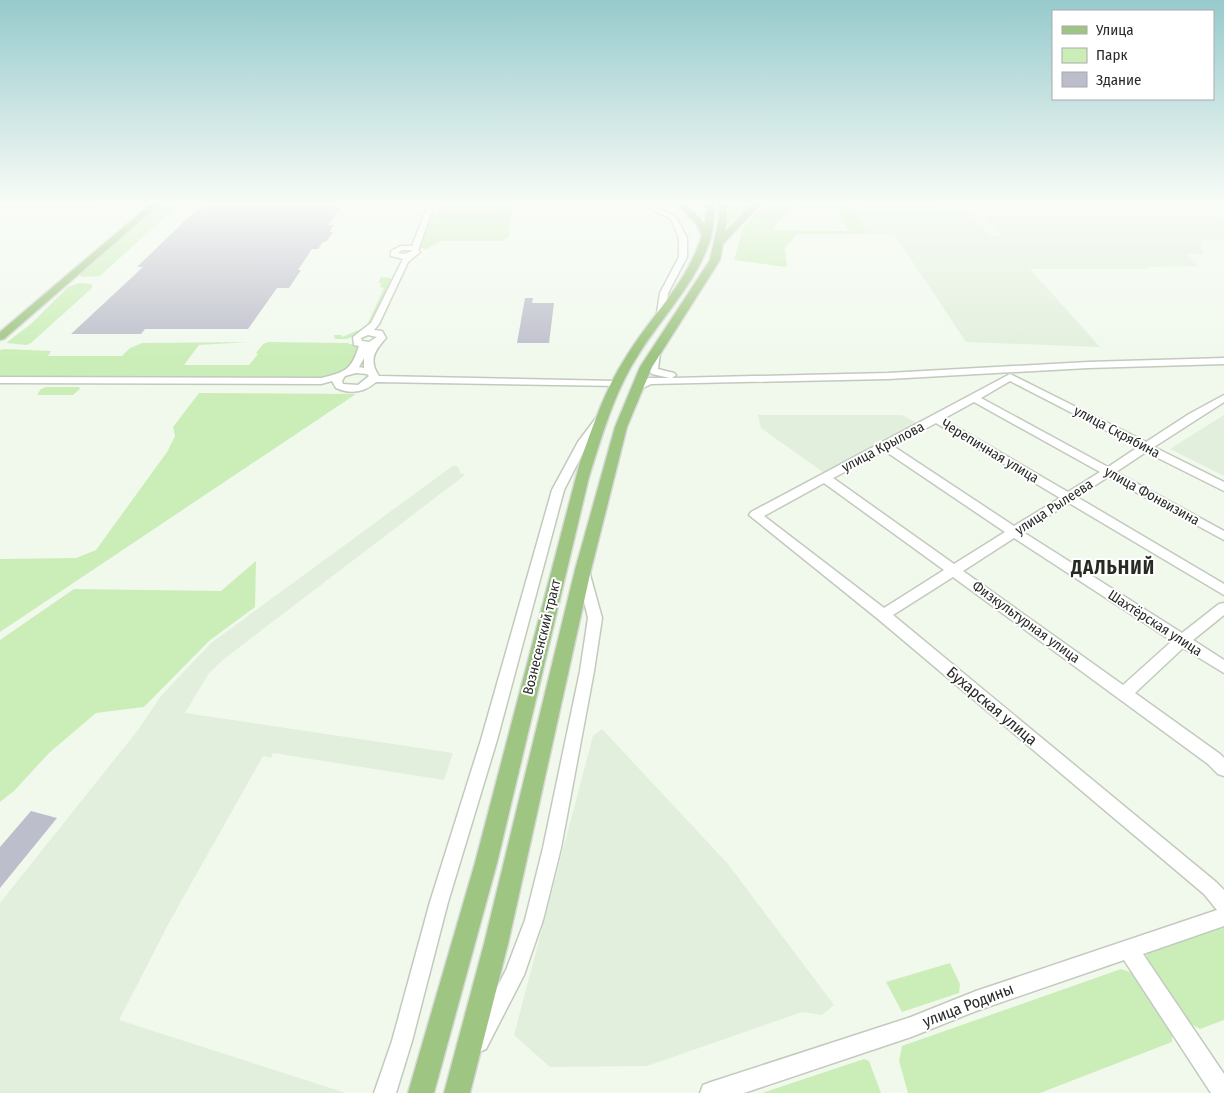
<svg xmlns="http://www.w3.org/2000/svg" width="1224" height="1093" viewBox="0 0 1224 1093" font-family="'Fira Sans Condensed',sans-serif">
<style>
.built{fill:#e2efdc}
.green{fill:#cbeeb9}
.building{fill:#bdbecb}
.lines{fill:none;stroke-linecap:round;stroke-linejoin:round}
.minor-casing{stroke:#c2cabe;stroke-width:3}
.major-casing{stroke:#d8d9d8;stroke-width:3}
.minor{fill:#fff;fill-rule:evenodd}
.major{fill:#9ec582;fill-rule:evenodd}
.labels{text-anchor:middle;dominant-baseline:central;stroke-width:4;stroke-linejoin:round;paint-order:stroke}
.street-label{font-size:14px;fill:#282b27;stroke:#fff}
.near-street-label{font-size:16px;fill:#282b27;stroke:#fff}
.district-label{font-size:19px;font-weight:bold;letter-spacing:1px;fill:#262c23;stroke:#fff}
</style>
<rect width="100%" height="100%" fill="#f1f9ed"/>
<path class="built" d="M 849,206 L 940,206 L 944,211 L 968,211 L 991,236 L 1002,236 L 983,216 L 1221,215 L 1224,222 L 1224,240 L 1200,240 L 1203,254 L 1185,254 L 1199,266 L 1148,267 L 1149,269 L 1030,269 L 1100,347 L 966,342 L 895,235 L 868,234 Z
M 758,415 L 902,415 L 919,424 L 827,475 L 761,428 Z
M 1224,415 L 1224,476 L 1170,449 Z
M 454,465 L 459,468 L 460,473 L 465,475 L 224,659 L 209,673 L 185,713 L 453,753 L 444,780 L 273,753 L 271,758 L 263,756 L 170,921 L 119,1020 L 346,1093 L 0,1093 L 0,903 L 138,730 L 161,696 L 211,643 Z
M 602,729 L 728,864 L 834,1005 L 822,1015 L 802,1012 L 647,1066 L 550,1067 L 514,1035 L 593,736 Z"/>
<path class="green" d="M 164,203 L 180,203 L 100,276 L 81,277 L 80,275 L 132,229 Z
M 442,203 L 512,203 L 509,237 L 502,241 L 441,241 L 427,249 L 419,248 L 418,246 L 429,220 L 437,213 Z
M 728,203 L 754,203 L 728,228 Z
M 766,203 L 796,203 L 794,208 L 789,209 L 773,230 L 849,231 L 837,209 L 799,209 L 806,203 L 861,204 L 861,206 L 849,206 L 868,234 L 797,234 L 785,248 L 787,267 L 785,267 L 734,260 L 743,228 Z
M 381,277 L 390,278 L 392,281 L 371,328 L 347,339 L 335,339 L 334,335 L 342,335 L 342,337 L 366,327 L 384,288 L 380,287 L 381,283 L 378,283 Z
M 79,283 L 92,284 L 92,288 L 31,343 L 27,345 L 6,343 L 32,323 L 68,287 Z
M 249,342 L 199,345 L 184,365 L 249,365 L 258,354 L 256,353 L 263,344 L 268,342 L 347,343 L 358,346 L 360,350 L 351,366 L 328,378 L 0,377 L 0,350 L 4,349 L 51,351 L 48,356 L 122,356 L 130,348 L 142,343 Z
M 46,387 L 79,387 L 80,389 L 73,395 L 37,395 L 41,389 Z
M 199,393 L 356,394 L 0,632 L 0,559 L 76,558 L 96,550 L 167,452 L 175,436 L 173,427 Z
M 256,561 L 255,607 L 209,641 L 144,707 L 96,713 L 49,753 L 14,791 L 0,802 L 0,640 L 74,589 L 221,591 Z
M 1224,925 L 1224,1020 L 1200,1029 L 1184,1020 L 1146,964 L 1147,952 Z
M 950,963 L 960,984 L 959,993 L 902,1012 L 886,982 Z
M 1121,969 L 1135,974 L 1172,1031 L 1172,1042 L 1040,1093 L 908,1093 L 899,1061 L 902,1046 Z
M 864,1059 L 869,1061 L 881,1093 L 762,1093 Z"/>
<path class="building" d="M 208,203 L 344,203 L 328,225 L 334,225 L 329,232 L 333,232 L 326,242 L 323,242 L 318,249 L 312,249 L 298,270 L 301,270 L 289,288 L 277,288 L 248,329 L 145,329 L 141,334 L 71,334 L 143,267 L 137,267 L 196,210 L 201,210 Z
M 525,298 L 533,298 L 532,303 L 554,303 L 549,343 L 517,343 Z
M 31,811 L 57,818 L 0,888 L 0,847 Z"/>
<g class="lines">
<defs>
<path id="minor" d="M 0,203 L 94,203 L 96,205 L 93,207 L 0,207 Z
M 429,203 L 435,203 L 418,250 L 420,252 L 408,262 L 379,324 L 374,330 L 382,331 L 386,338 C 375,350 368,360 379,376 L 617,381 L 622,384 L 620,386 L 376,382 C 364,393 350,394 336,388 L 332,381 L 321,384 L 0,383 L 0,377 L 321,378 C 345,372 351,371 359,346 L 354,345 L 353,337 L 371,323 L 403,259 L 391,256 L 391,251 L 401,246 L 412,246 ZM 402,250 L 411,250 L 412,251 L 404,254 L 398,253 ZM 368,335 L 377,337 L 369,342 L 362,341 L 361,338 ZM 364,358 L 364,368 L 359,367 ZM 356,373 L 367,374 L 369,376 L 358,385 L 343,384 L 342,381 L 345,376 Z
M 652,205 L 676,217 L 687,238 L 687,257 L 668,293 L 665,313 L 661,316 L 657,313 L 660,293 L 679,257 L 679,238 L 671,219 L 650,208 L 650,206 Z
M 655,350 L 660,353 L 658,369 L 674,373 L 676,375 L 672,378 L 888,373 L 1088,362 L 1224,358 L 1224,364 L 1088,368 L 888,379 L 651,384 L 639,390 L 633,390 L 633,386 L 649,378 L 670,378 L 652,374 L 648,369 L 650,353 Z
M 1010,374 L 1146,442 L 1189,414 L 1224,395 L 1224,402 L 1154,447 L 1224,482 L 1224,491 L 1146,452 L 1116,472 L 1224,531 L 1224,540 L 1108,477 L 1077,497 L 1224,584 L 1224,595 L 1069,503 L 1023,532 L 1182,633 L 1219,604 L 1224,603 L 1224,615 L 1193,640 L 1224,660 L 1224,673 L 1183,648 L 1135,693 L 1220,754 L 1224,758 L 1224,776 L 1218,774 L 1208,764 L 953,577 L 893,615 L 1216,882 L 1224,890 L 1224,926 L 1143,954 L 1224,1074 L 1224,1093 L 1211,1093 L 1124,960 L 976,1011 L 911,1037 L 744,1093 L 700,1093 L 703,1085 L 711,1082 L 911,1017 L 976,991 L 1217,910 L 1204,894 L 878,619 L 749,515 L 751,512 ZM 1010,381 L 1138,447 L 1108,467 L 981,398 ZM 974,402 L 1100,472 L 1068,492 L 943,419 ZM 936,423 L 1060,498 L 1014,526 L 893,446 ZM 885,451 L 1005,532 L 954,564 L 833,478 ZM 824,483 L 944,570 L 884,608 L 764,516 ZM 1014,538 L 1172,641 L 1123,685 L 963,571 Z
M 600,417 L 605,420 L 588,443 L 564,490 L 497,740 L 448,902 L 412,1041 L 396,1093 L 374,1093 L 392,1041 L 430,902 L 481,740 L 552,490 L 578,442 L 596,418 Z
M 583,566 L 588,568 L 589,571 L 602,618 L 594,671 L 561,848 L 543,920 L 524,975 L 486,1049 L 479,1052 L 472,1049 L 469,1042 L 506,970 L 525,920 L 543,848 L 580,671 L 588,618 L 577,571 L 578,568 Z"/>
<path id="major" d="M 152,203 L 161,203 L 4,339 L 0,340 L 0,332 Z
M 676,203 L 685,203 L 705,224 L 707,203 L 715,203 C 714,214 714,227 711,237 C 698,282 661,317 637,357 C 614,393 602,436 589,477 L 497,863 L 434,1093 L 408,1093 L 475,863 L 580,462 C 593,426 605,389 626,357 C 651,316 688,282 702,235 L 696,224 Z
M 718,203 L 726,203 L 727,219 L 725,232 L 753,203 L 762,203 L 723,244 L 720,260 L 652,367 L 627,427 L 591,570 L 508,944 L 470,1093 L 444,1093 L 484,944 L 575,570 L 615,427 L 640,367 L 710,260 L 719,219 Z"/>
</defs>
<use href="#minor" class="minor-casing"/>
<use href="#major" class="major-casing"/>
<use href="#minor" class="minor"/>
<use href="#major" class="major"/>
</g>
<linearGradient id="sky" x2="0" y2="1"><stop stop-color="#96cacc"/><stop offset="0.57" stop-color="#f9fcf7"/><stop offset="1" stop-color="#f9fcf7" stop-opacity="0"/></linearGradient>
<rect width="1224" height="356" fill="url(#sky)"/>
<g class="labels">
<g class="street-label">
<text transform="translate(1117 432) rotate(28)">улица Скрябина</text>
<text transform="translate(883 447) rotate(-28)">улица Крылова</text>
<text transform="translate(990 451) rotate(31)">Черепичная улица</text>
<text transform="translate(1152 496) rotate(29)">улица Фонвизина</text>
<text transform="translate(1054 507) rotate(-33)">улица Рылеева</text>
<text transform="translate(1026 622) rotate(36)">Физкультурная улица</text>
<text transform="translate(1155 623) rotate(33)">Шахтёрская улица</text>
<text transform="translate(542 637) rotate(-76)">Вознесенский тракт</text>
</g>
<g class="near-street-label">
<text transform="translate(992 706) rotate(40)">Бухарская улица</text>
<text transform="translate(968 1005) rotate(-21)">улица Родины</text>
</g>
<g class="district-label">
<text x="1113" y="567">ДАЛЬНИЙ</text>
</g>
</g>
<rect x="1052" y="10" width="162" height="90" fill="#ffffff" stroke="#a9aaa9"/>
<rect x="1062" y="26" width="25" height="8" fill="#9ec582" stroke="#a9aaa9"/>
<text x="1096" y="35" font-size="15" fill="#282b27">Улица</text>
<rect x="1062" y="48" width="25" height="15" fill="#cbeeb9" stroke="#a9aaa9"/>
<text x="1096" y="60" font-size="15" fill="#282b27">Парк</text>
<rect x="1062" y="72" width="25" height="15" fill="#bdbecb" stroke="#a9aaa9"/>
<text x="1096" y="85" font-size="15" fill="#282b27">Здание</text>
</svg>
